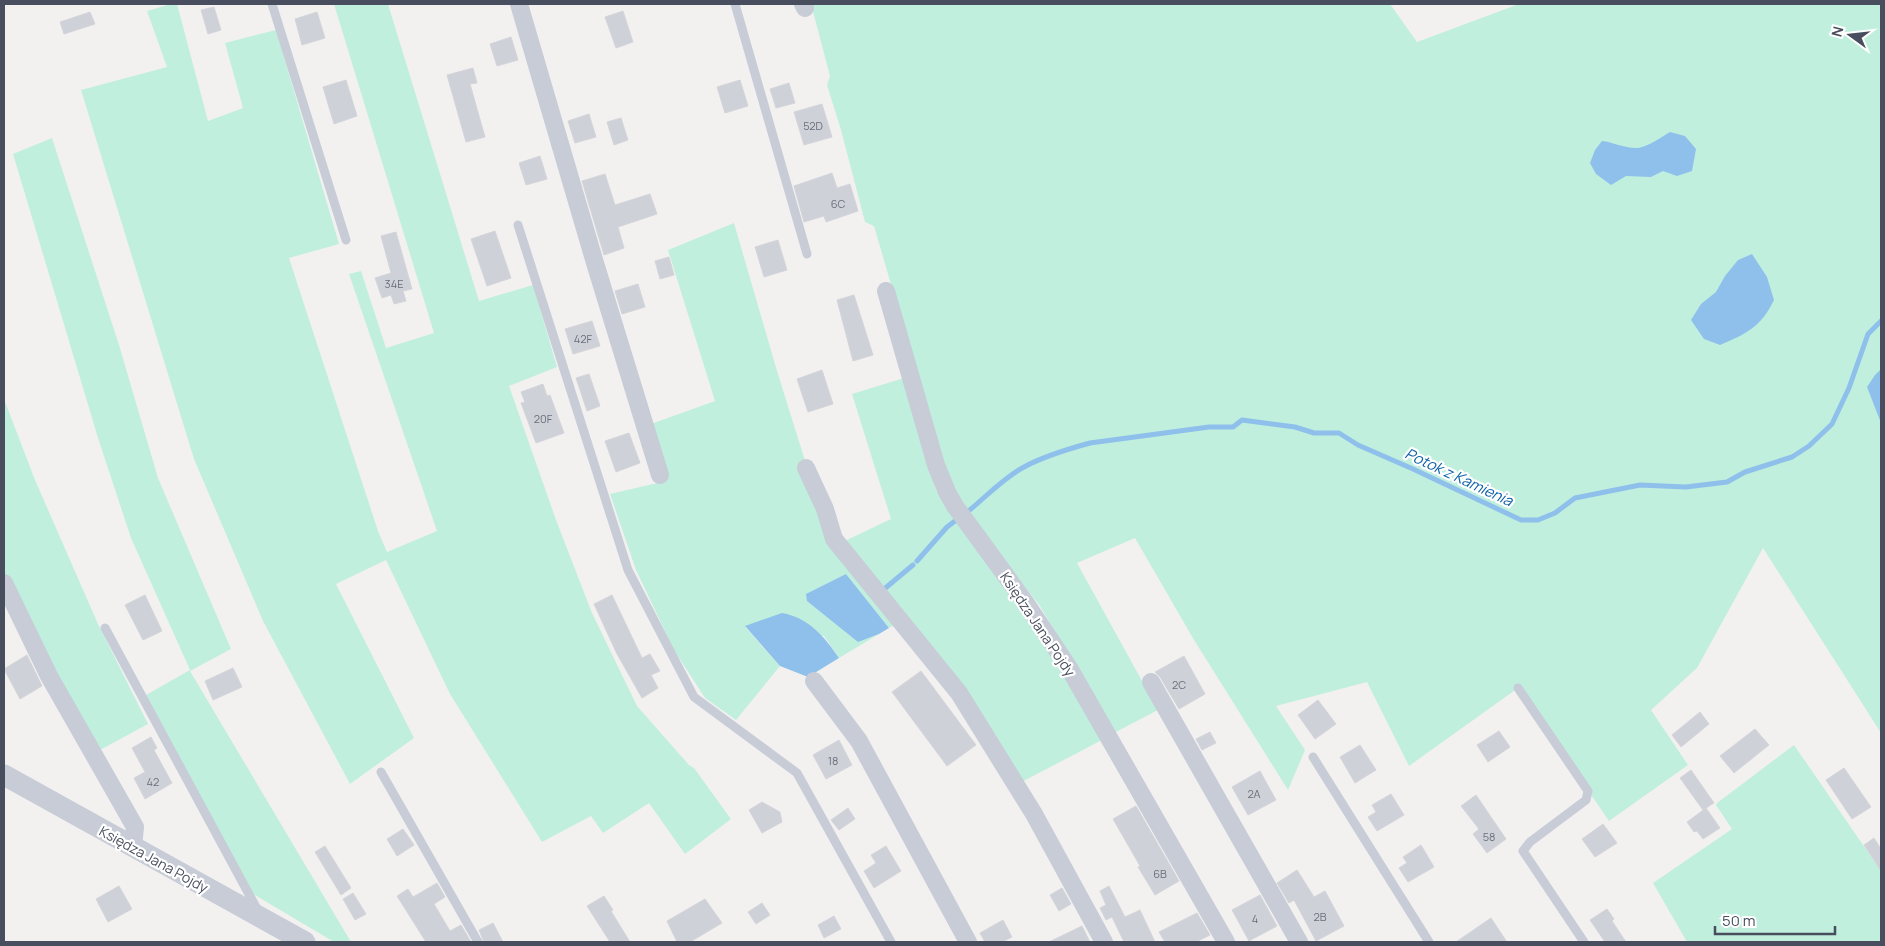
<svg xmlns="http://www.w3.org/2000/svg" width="1885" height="946" viewBox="0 0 1885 946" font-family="Manrope,sans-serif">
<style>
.green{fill:#c0efde}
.water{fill:#8ec0eb}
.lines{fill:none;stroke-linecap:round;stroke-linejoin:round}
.stream{stroke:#8ec0eb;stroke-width:5}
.building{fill:#cfd1d8;stroke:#d4d5db}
.service{stroke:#c7ccd7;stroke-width:9}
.minor{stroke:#c7ccd7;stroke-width:18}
.tertiary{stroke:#c7ccd7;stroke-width:21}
.labels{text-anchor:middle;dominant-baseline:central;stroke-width:4.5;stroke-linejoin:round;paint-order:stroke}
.number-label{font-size:11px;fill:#6a6f7c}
.street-label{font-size:14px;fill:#484e5d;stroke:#fff}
.water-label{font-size:15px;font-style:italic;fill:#0f62aa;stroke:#fff}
</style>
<rect width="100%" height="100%" fill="#f3f1f0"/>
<path class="green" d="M 171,4 L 177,4 L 208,121 L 243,108 L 225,43 L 276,30 L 339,244 L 289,258 L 378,531 L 387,552 L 437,531 L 349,274 L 361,271 L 386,348 L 434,333 L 334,4 L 388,4 L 479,301 L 533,285 L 557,367 L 509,386 L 556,520 L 592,613 L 637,706 L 689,765 L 694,768 L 731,819 L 685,854 L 649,803 L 603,833 L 591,816 L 542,842 L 450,694 L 386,560 L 336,584 L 414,738 L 350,784 L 263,621 L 194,459 L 81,90 L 167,67 L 147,11 Z
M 811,4 L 1390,4 L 1417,42 L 1519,4 L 1881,4 L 1881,733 L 1763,548 L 1697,668 L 1651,710 L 1688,765 L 1609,821 L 1518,688 L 1409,766 L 1367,682 L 1276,706 L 1305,750 L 1288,790 L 1194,640 L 1135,538 L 1077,563 L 1158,710 L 1114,733 L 1040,606 L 999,554 L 959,497 L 943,463 L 874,226 L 865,222 L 841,130 L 827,85 L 830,76 Z
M 52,138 L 119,345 L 158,478 L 231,649 L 190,671 L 351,942 L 334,942 L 253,894 L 146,695 L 190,670 L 131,538 L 98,438 L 13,154 Z
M 734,223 L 777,371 L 832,547 L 891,519 L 852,394 L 904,378 L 936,490 L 1056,661 L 1102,740 L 1012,787 L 957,700 L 896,624 L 889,628 L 846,574 L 857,642 L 879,634 L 839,658 L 824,636 L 745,627 L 780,666 L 736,720 L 705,698 L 674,650 L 636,570 L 610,494 L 666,481 L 651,424 L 715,401 L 668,250 Z
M 4,399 L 35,480 L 98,624 L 148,724 L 100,750 L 19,615 L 4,573 Z
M 1794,745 L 1881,871 L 1881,942 L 1687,942 L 1653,883 L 1732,829 L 1716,805 L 1717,803 Z"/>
<path class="water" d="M 1670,132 L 1685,136 L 1696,149 L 1692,171 L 1677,176 L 1663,171 L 1651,177 L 1626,176 L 1611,185 L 1596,174 L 1590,163 L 1595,150 L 1602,141 C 1613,142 1626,149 1638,148 C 1649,146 1660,138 1670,132 Z
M 1752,254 L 1767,277 L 1774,300 C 1761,327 1746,334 1720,345 L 1704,339 L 1691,320 L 1701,304 L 1716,292 L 1725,276 L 1738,260 Z
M 1881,369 L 1881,423 L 1867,387 L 1875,375 Z
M 846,574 L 889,628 L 879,634 L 858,642 L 807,601 L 806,594 Z
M 782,613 C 809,618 824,636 839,658 L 808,677 L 780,666 L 745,626 Z"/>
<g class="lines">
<path class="stream" d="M 966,513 C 985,498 1003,478 1024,467 C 1044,456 1068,449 1090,443 L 1209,427 L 1233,427 L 1242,420 L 1295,427 L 1314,433 L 1339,433 L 1358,445 L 1413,469 L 1521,520 L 1538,520 L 1555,513 L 1575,498 L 1640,485 L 1686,487 L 1727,482 L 1745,472 L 1792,457 L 1809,446 L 1832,424 L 1849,388 L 1868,334 L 1881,321
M 917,561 L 947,527 L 959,518
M 883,590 L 913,565"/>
</g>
<path class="building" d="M 214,7 L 221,30 L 208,34 L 201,10 Z
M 623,11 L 633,42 L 616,48 L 605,17 Z
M 90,12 L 95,24 L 64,34 L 60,22 Z
M 317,12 L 325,38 L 302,45 L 295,19 Z
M 511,37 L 518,60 L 497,66 L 490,44 Z
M 473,68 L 477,83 L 470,84 L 485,137 L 466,142 L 447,75 Z
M 346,80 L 357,116 L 334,124 L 323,87 Z
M 740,80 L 748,106 L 725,113 L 717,87 Z
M 789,83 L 795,103 L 776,108 L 770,89 Z
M 822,104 L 832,137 L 804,145 L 794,112 Z
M 589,114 L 596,137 L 575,143 L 568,121 Z
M 621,118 L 628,140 L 614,145 L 607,122 Z
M 540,156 L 547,179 L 526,185 L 519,163 Z
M 832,173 L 837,188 L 850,184 L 858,211 L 826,222 L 824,216 L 804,222 L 794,186 Z
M 605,174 L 615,205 L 650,194 L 657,214 L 618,227 L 624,248 L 604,255 L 582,181 Z
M 495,231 L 511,278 L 487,286 L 471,239 Z
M 396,232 L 412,289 L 403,291 L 406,301 L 394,304 L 391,295 L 382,298 L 375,278 L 391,273 L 381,236 Z
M 778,240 L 787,270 L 764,277 L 755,247 Z
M 669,257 L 674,275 L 660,279 L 655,261 Z
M 638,284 L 645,307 L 622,314 L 615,291 Z
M 854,295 L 873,355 L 853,361 L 837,300 Z
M 592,321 L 600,346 L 573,354 L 565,329 Z
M 822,370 L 833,404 L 808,412 L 797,379 Z
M 589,374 L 600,406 L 587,411 L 576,378 Z
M 543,384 L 547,396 L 550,395 L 564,433 L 536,443 L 521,403 L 525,402 L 521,392 Z
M 629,433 L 640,463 L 616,472 L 605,441 Z
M 145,595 L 162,631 L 143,640 L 125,605 Z
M 612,595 L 642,658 L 650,654 L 660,671 L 651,675 L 658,688 L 642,698 L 617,654 L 594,604 Z
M 27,655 L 42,686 L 20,699 L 4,669 Z
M 1184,656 L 1205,694 L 1179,709 L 1160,677 L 1155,672 Z
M 233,668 L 242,687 L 213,700 L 205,681 Z
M 921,671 L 976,745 L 947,766 L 892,692 Z
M 1318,700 L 1336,724 L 1315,739 L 1298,715 Z
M 1700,712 L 1709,724 L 1681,747 L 1672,735 Z
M 1755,729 L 1769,745 L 1734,773 L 1720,756 Z
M 1499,731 L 1510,747 L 1488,762 L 1477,745 Z
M 1210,732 L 1216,743 L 1202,750 L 1196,739 Z
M 151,737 L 157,748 L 154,750 L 172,783 L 145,799 L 134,778 L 145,772 L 132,748 Z
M 839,740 L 852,765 L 826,779 L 813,755 Z
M 1360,745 L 1376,770 L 1355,783 L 1340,757 Z
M 1844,768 L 1871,807 L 1852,819 L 1826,780 Z
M 1691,770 L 1714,803 L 1703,810 L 1680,778 Z
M 1260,771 L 1276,800 L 1248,815 L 1232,787 Z
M 1391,794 L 1404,815 L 1377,831 L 1368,817 L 1376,812 L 1372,805 Z
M 1476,795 L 1506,839 L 1487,853 L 1473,834 L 1479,829 L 1461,806 Z
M 762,802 L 780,812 L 782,822 L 762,833 L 749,810 Z
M 1136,806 L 1179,881 L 1155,895 L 1138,867 L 1140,866 L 1113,819 Z
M 848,808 L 855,819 L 839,830 L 831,820 Z
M 1706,808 L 1720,828 L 1703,839 L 1697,831 L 1694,832 L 1687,822 Z
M 1603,824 L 1617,843 L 1595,857 L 1582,839 Z
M 403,829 L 414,845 L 397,856 L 387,839 Z
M 1874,838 L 1881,849 L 1881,871 L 1864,845 Z
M 1421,845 L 1434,867 L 1408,882 L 1399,868 L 1407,863 L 1403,857 Z
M 325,846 L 351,888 L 341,895 L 315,852 Z
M 886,846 L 901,871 L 874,888 L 864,871 L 876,863 L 871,855 Z
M 1297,870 L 1314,897 L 1325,891 L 1344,926 L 1316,941 L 1294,900 L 1289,903 L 1277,883 Z
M 437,883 L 445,897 L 434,904 L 450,931 L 461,925 L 471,942 L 426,942 L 397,896 L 408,889 L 413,897 Z
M 119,886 L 132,909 L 108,922 L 96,899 Z
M 1109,886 L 1125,917 L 1140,910 L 1155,942 L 1124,942 L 1112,917 L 1106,920 L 1100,908 L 1106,905 L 1100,891 Z
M 1062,888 L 1071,904 L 1059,911 L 1050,895 Z
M 353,893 L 366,914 L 355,920 L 343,899 Z
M 1260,895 L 1277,926 L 1249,941 L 1232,910 Z
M 604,896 L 613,910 L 611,911 L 630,942 L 610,942 L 587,906 Z
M 705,899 L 722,923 L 690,942 L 677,942 L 667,921 Z
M 762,903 L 770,915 L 756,924 L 748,912 Z
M 1607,909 L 1614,919 L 1612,921 L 1626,942 L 1605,942 L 1590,920 Z
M 1197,913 L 1210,935 L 1196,942 L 1165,942 L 1159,932 Z
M 834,916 L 841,929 L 824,938 L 818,925 Z
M 1491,918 L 1507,942 L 1456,942 Z
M 1003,920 L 1012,937 L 1002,942 L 985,942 L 980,933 Z
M 493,923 L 503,942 L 484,942 L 479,930 Z
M 1082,926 L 1090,942 L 1049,942 Z"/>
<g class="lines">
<path class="service" d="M 272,4 L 346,240
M 735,4 L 807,254
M 518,225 L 628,570 L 694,697 L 797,773 L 891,942
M 105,628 L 257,909
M 1518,688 L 1588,791 L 1586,800 L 1530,842 L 1523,851 L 1584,942
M 1313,757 L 1429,942
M 381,772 L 478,942"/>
<path class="minor" d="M 519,4 L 595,263 L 660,475
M 803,4 L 805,8
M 886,291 L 936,465 L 947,492 L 955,506 L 1025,602 L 1069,668 L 1226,942
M 806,468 L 825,509 L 834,539 L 959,693 L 1034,814 L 1104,942
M 4,583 L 49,676 L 135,827 L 133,847
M 814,681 L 859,741 L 968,942
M 1151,682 L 1299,942"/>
<path class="tertiary" d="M 4,775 L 305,942"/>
</g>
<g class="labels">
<g class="number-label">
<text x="813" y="125">52D</text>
<text x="838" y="203">6C</text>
<text x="394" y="283">34E</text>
<text x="583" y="338">42F</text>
<text x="543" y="418">20F</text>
<text x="1179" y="684">2C</text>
<text x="833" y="760">18</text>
<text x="153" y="781">42</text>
<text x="1254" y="793">2A</text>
<text x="1489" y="836">58</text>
<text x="1160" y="873">6B</text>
<text x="1320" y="916">2B</text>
<text x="1255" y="918">4</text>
</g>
<g class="street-label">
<text transform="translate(1038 624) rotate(56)">Księdza Jana Pojdy</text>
<text transform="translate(154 859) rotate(29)">Księdza Jana Pojdy</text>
</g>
<g class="water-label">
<text transform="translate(1459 477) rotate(25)">Potok z Kamienia</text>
</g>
</g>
<rect width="1885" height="946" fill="none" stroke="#484e5d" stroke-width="10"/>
<g transform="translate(1850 35) rotate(285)" stroke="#ffffff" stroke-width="4" paint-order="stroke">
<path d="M0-4L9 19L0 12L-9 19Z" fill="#484e5d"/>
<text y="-8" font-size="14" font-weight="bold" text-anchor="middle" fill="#484e5d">N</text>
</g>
<path d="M1715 926v8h120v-8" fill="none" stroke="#484e5d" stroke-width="2.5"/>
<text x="1722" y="926" font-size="15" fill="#484e5d" stroke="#ffffff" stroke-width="4" paint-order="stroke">50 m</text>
</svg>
